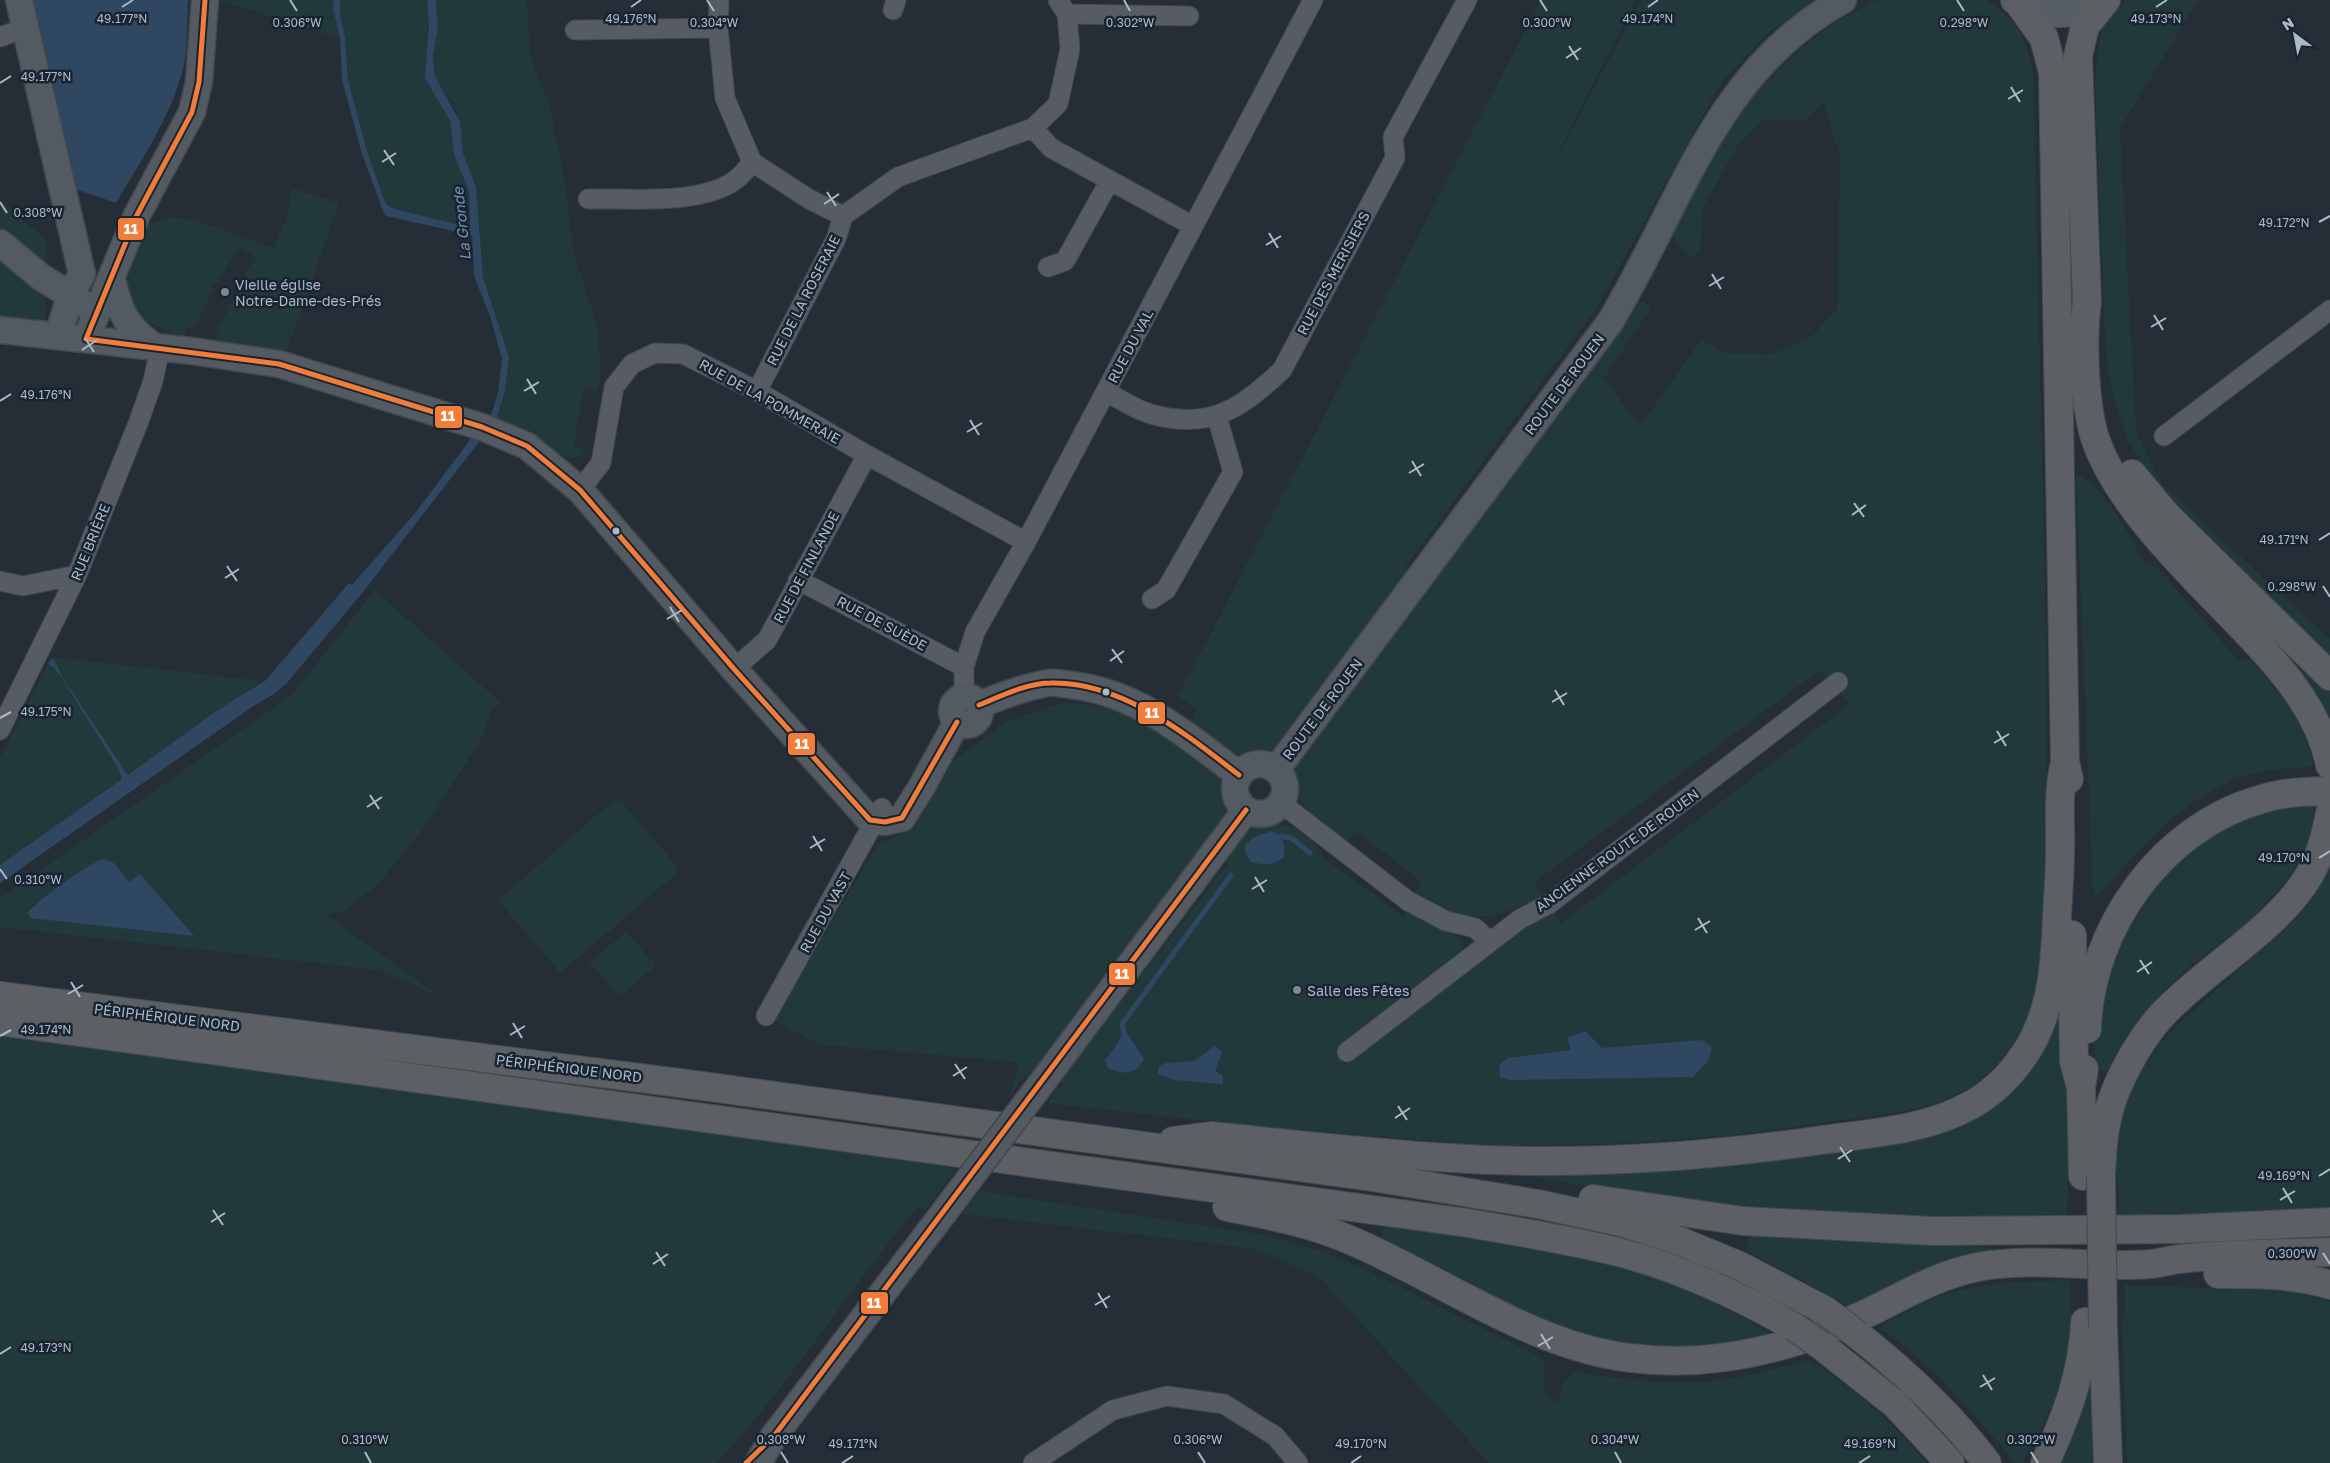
<svg xmlns="http://www.w3.org/2000/svg" width="2330" height="1463" viewBox="0 0 2330 1463" font-family="'Golos Text',sans-serif">
<style>
.green{fill:#22393c}
.water{fill:#304762}
.lines{fill:none;stroke-linecap:round;stroke-linejoin:round}
.stream{stroke:#304762;stroke-width:5}
.street-casing{stroke:#42474e;stroke-width:21}
.secondary-casing{stroke:#42474e;stroke-width:29}
.primary-casing{stroke:#434a52;stroke-width:30}
.highway-casing{stroke:#424951;stroke-width:30}
.street{stroke:#565b64;stroke-width:19}
.secondary{stroke:#545a62;stroke-width:26}
.primary{stroke:#585e66;stroke-width:28}
.highway{stroke:#5c5f63;stroke-width:28}
.secondary-bridge-casing{stroke:#42474e;stroke-width:29;stroke-linecap:butt}
.highway-bridge-casing{stroke:#424951;stroke-width:30;stroke-linecap:butt}
.secondary-bridge{stroke:#545a62;stroke-width:26}
.highway-bridge{stroke:#5c5f63;stroke-width:28}
.bus-1-casing{stroke:#192431;stroke-width:9}
.bus-1{stroke:#f27c3a;stroke-width:5}
.ticks{fill:none;stroke:#aeb9c8;stroke-width:2}
.poi-dot{fill:#7e8895;stroke:#192431;stroke-width:2}
.bus-dot{fill:#aeb9c8;stroke:#192431;stroke-width:2}
.labels{text-anchor:middle;dominant-baseline:central;stroke-width:5;stroke-linejoin:round;paint-order:stroke}
.street-label{font-size:14px;fill:#aeb9c8;stroke:#192431}
.poi-label{font-size:14px;fill:#aeb9c8;stroke:#192431;text-anchor:start}
.water-label{font-size:15px;font-style:italic;fill:#7392b3;stroke:#192431}
.ticks-label{font-size:12px;text-anchor:middle;fill:#aeb9c8;stroke:#192431;stroke-width:5;stroke-linejoin:round;paint-order:stroke}
.line-badge{stroke:#192431;stroke-width:2}
.badge-label{font-size:14px;text-anchor:middle;font-weight:bold;fill:#fff}
</style>
<rect width="100%" height="100%" fill="#252d36"/>
<path class="green" d="M 218,0 L 334,0 L 333,9 L 340,38 Z
M 340,0 L 427,0 L 429,24 L 425,78 L 450,121 L 454,155 L 469,191 L 470,227 L 399,210 L 388,206 L 385,202 L 368,154 L 348,80 L 345,37 L 340,15 Z
M 436,0 L 527,0 L 530,55 L 549,104 L 562,164 L 574,254 L 599,331 L 600,381 L 597,390 L 584,386 L 574,445 L 586,450 L 581,456 L 566,459 L 496,420 L 505,391 L 509,357 L 483,277 L 476,187 L 463,153 L 458,115 L 435,76 L 433,55 L 438,30 Z
M 1541,0 L 1636,0 L 1535,198 L 1641,0 L 1814,0 L 1770,32 L 1721,83 L 1595,311 L 1406,566 L 1407,581 L 1276,749 C 1233,762 1224,752 1191,726 L 1196,709 L 1178,696 Z
M 1877,0 L 1988,0 C 2019,26 2023,30 2033,70 L 2047,675 L 2046,873 L 2041,962 L 2028,1020 L 2000,1063 L 1973,1086 L 1938,1103 L 1899,1112 L 1735,1135 L 1630,1143 L 1500,1146 L 1273,1128 L 1047,1103 L 1062,1084 L 1061,1079 L 1227,865 C 1227,861 1226,854 1228,849 C 1230,845 1237,838 1241,835 C 1269,816 1312,822 1322,857 L 1403,916 L 1408,911 L 1455,935 L 1462,943 L 1461,953 L 1455,960 L 1334,1053 L 1345,1064 L 1530,925 L 1554,913 L 1561,923 L 1850,704 L 1820,670 L 1535,882 L 1543,896 C 1486,924 1469,923 1414,894 L 1422,882 L 1356,831 L 1347,842 C 1315,817 1287,804 1297,758 L 1631,304 L 1644,301 L 1652,307 L 1604,378 L 1640,426 L 1701,340 L 1726,353 L 1772,354 L 1811,337 L 1837,310 L 1840,158 L 1824,103 L 1805,121 L 1763,120 L 1736,148 L 1703,208 L 1700,248 L 1693,259 L 1677,245 L 1672,234 L 1727,132 L 1746,104 L 1799,49 L 1837,21 Z
M 2127,0 L 2198,0 L 2120,128 L 2136,431 L 2162,484 L 2330,639 L 2330,656 L 2156,486 L 2126,438 L 2110,384 L 2105,340 L 2095,83 L 2099,43 L 2104,21 Z
M 291,188 L 339,203 L 286,354 L 218,342 L 214,337 L 234,298 L 238,297 L 235,295 L 243,284 L 241,281 L 255,257 L 238,247 L 224,273 L 221,274 L 218,283 L 214,282 L 212,287 L 214,288 L 194,327 L 189,326 L 184,337 L 133,317 C 117,281 134,257 147,224 L 173,217 L 198,221 L 274,248 L 283,223 L 286,224 Z
M 0,200 L 47,241 L 45,321 L 0,316 Z
M 2076,474 C 2104,483 2131,540 2145,564 L 2157,567 L 2239,661 L 2250,659 C 2277,691 2307,723 2313,766 C 2290,769 2264,769 2241,777 C 2182,799 2140,848 2100,894 L 2093,894 Z
M 375,590 L 500,702 L 492,710 L 483,736 L 427,824 L 402,855 L 377,885 L 345,910 L 338,913 L 325,914 L 442,998 L 378,970 L 0,927 L 0,898 L 292,695 Z
M 2252,624 L 2265,624 L 2330,686 L 2330,732 Z
M 51,657 L 255,680 L 261,682 L 128,775 L 62,677 L 54,660 L 50,660 Z
M 48,664 L 54,668 L 61,678 L 118,768 L 122,779 L 0,865 L 0,758 Z
M 1065,702 C 1081,705 1099,705 1115,710 C 1137,716 1215,762 1223,782 C 1227,793 1227,806 1226,817 L 1030,1077 L 1024,1076 L 1009,1098 L 1019,1062 L 821,1045 L 773,1020 L 879,843 L 915,827 L 954,760 L 1008,721 Z
M 613,801 L 621,801 L 675,864 L 676,874 L 560,973 L 498,900 Z
M 2315,801 L 2310,838 L 2292,874 L 2251,920 L 2191,965 L 2157,998 L 2123,1040 L 2111,1069 L 2103,1073 L 2095,1061 L 2095,1035 L 2104,971 L 2128,912 L 2169,865 L 2233,817 Z
M 2330,868 L 2330,1211 L 2230,1215 L 2119,1215 C 2118,1179 2113,1139 2124,1104 C 2131,1081 2159,1044 2175,1027 L 2295,920 L 2312,899 Z
M 626,932 L 656,965 L 621,997 L 589,963 Z
M 2060,1015 L 2064,1018 L 2072,1172 L 2068,1180 L 2067,1216 C 1974,1217 1880,1217 1787,1210 C 1694,1204 1600,1188 1509,1173 L 1969,1117 L 2055,1016 Z
M 0,1030 L 775,1140 L 956,1168 L 927,1208 L 917,1208 C 847,1291 791,1384 717,1463 L 0,1463 Z
M 979,1191 L 1259,1234 L 1319,1250 L 1360,1267 L 1544,1359 L 1545,1394 L 1559,1403 L 1562,1385 L 1575,1372 C 1623,1380 1670,1385 1719,1380 C 1749,1377 1779,1367 1808,1360 C 1850,1384 1896,1425 1926,1463 L 1489,1463 L 1318,1276 L 1250,1248 L 962,1214 Z
M 1384,1226 C 1452,1234 1519,1244 1586,1260 C 1613,1266 1641,1272 1667,1282 C 1705,1296 1741,1316 1775,1337 L 1708,1352 L 1623,1348 L 1522,1314 L 1473,1284 L 1425,1260 L 1380,1242 Z
M 1749,1233 L 2000,1248 L 1942,1262 L 1890,1285 L 1851,1307 L 1746,1250 Z
M 2070,1280 L 2073,1340 L 2053,1405 L 2022,1463 L 2015,1463 C 1974,1415 1932,1363 1880,1328 C 1901,1314 1924,1300 1948,1293 C 1987,1281 2029,1282 2070,1280 Z
M 2125,1285 L 2289,1291 L 2330,1302 L 2330,1463 L 2127,1463 L 2122,1319 L 2125,1313 Z
M 2096,1311 L 2098,1463 L 2055,1463 Z"/>
<path class="water" d="M 31,0 L 188,0 C 187,21 188,45 184,65 C 172,116 142,159 116,203 L 72,188 Z
M 334,0 L 340,0 L 340,15 L 345,37 L 348,80 L 368,154 L 385,202 L 388,206 L 399,210 L 468,227 L 470,226 L 469,191 L 454,155 L 450,121 L 425,78 L 429,24 L 427,0 L 436,0 L 438,30 L 433,55 L 435,76 L 460,122 L 463,153 L 476,187 L 483,277 L 509,357 L 505,391 L 496,420 L 363,592 L 286,684 L 274,694 L 252,707 L 0,883 L 0,865 L 122,779 L 118,768 L 61,677 L 54,668 L 48,664 L 50,660 L 54,659 L 62,677 L 128,775 L 215,712 L 266,680 L 349,583 L 352,585 L 416,512 L 470,440 L 490,418 L 498,393 L 502,359 L 491,319 L 474,276 L 472,236 L 467,234 L 386,216 L 383,211 L 362,154 L 342,80 L 340,38 L 333,9 Z
M 1272,831 C 1284,837 1285,844 1284,857 C 1274,866 1264,865 1251,862 L 1245,853 L 1245,845 L 1254,837 Z
M 104,859 L 114,863 L 129,882 L 140,874 L 194,936 L 30,918 L 28,912 C 40,899 88,863 104,859 Z
M 1585,1031 L 1602,1048 L 1702,1040 L 1712,1047 L 1708,1061 L 1693,1077 L 1510,1080 L 1500,1077 L 1499,1065 L 1508,1058 L 1571,1050 L 1567,1038 Z
M 1127,1033 L 1144,1059 C 1136,1075 1123,1075 1108,1068 L 1105,1060 L 1116,1046 L 1122,1034 Z
M 1215,1046 L 1222,1052 L 1215,1071 L 1223,1076 L 1223,1084 L 1174,1080 L 1158,1074 L 1159,1066 L 1166,1063 L 1194,1061 Z"/>
<g class="lines">
<path class="stream" d="M 1281,836 L 1291,838 L 1310,853
M 1124,1033 L 1122,1024 L 1231,875"/>
<defs>
<path id="street" d="M 719,0 L 718,28 L 725,98 L 752,162 L 809,199 L 843,216
M 893,10 L 896,0
M 1067,14 L 1189,16
M 575,30 L 718,28
M 0,37 L 25,28
M 1033,128 L 1058,104 L 1070,49 L 1067,14 L 1058,0
M 588,199 C 630,198 707,206 739,177 C 744,173 748,167 752,162
M 1048,267 L 1065,261 L 1109,182
M 757,391 L 836,239 L 843,216 L 898,177 L 1033,128 L 1051,148 L 1193,226
M 1106,392 C 1120,399 1136,410 1151,414 C 1210,431 1241,408 1282,370 L 1395,158 L 1393,137 L 1467,0
M 2164,436 L 2330,310
M 580,490 L 601,463 L 614,387 L 632,364 L 655,353 L 683,354 L 757,391 L 867,455 L 1026,542
M 798,580 L 964,667
M 0,581 L 23,586 L 77,575
M 1152,599 L 1166,590 L 1233,472 L 1217,417
M 734,669 L 767,640 L 867,455
M 964,696 L 964,667 L 975,632 L 1026,542 L 1313,0
M 0,730 L 77,575 L 139,421 L 153,381 L 160,348
M 1281,803 L 1408,901 L 1446,921 L 1475,928 L 1490,942
M 766,1016 L 882,808
M 1347,1052 L 1520,919 L 1549,904 L 1838,682
M 1033,1463 L 1113,1410 L 1167,1396 L 1224,1404 L 1275,1436 L 1298,1463"/>
<path id="secondary" d="M 19,0 L 82,274 L 70,296 L 58,336
M 0,243 L 41,277 L 84,304
M 112,279 C 119,312 127,328 155,347
M 0,330 L 192,351 L 279,364 L 482,427 L 527,446 L 580,490 L 734,669 L 870,820 L 885,822 L 902,818 L 921,788 L 957,722
M 86,339 L 137,215 L 192,112 L 199,82 L 205,0
M952 711a14 14 0 1 1 28 0a14 14 0 1 1-28 0Z
M 979,705 C 1001,696 1024,687 1048,683 C 1055,682 1063,684 1071,685 C 1137,692 1188,736 1239,775
M1235 789a25 25 0 1 1 50 0a25 25 0 1 1-50 0Z
M 1276,770 L 1610,322 C 1681,205 1715,70 1843,0
M 1044,1080 L 1246,810
M 758,1463 L 774,1436 L 939,1219"/>
<path id="primary" d="M 2015,0 C 2041,19 2078,16 2104,0"/>
<path id="highway" d="M 2106,0 L 2085,26 L 2078,56 L 2087,302 C 2082,338 2084,407 2096,441 C 2122,513 2202,584 2255,641 C 2287,675 2321,717 2330,765
M 2018,2 L 2044,38 L 2053,73 L 2065,762 L 2069,779
M 2132,474 L 2167,516 L 2330,676
M 2072,935 L 2074,1061 L 2081,1087
M 0,996 L 695,1085 L 1372,1177 L 1538,1204 L 1621,1222 L 1682,1242 L 1740,1266 L 1826,1311
M 0,1021 L 1468,1223 C 1520,1232 1572,1240 1622,1253 C 1682,1269 1740,1296 1794,1327
M 2087,1029 C 2090,927 2163,826 2262,799 C 2284,792 2308,791 2330,791
M 1173,1141 L 1211,1136 C 1291,1144 1371,1153 1451,1158 C 1575,1166 1699,1158 1822,1140 C 1871,1133 1927,1130 1971,1105 C 1996,1091 2017,1068 2031,1044 C 2053,1004 2055,961 2057,916 C 2058,895 2060,874 2060,853 C 2061,821 2057,794 2065,762
M 2083,1176 L 2081,1087 L 2084,1069
M 2101,1177 C 2102,1159 2102,1142 2106,1124 C 2112,1088 2138,1041 2163,1014 C 2206,968 2279,928 2310,874 C 2321,855 2326,834 2330,813
M 1593,1199 L 1743,1221 L 1932,1231 L 2182,1229 L 2330,1222
M 1227,1207 C 1269,1215 1311,1223 1350,1240 C 1440,1278 1533,1347 1631,1358 C 1712,1368 1788,1350 1861,1316 C 1901,1298 1933,1276 1978,1267 C 2035,1256 2094,1269 2151,1264 C 2161,1263 2170,1260 2180,1259 C 2229,1253 2280,1254 2330,1252
M 2218,1274 C 2255,1274 2295,1274 2330,1285
M 2103,1329 L 2108,1463
M 1858,1335 C 1906,1373 1950,1414 1987,1463
M 1822,1346 L 1895,1404 L 1950,1463
M 2045,1463 C 2066,1417 2083,1373 2085,1322"/>
</defs>
<use href="#street" class="street-casing"/>
<use href="#secondary" class="secondary-casing"/>
<use href="#primary" class="primary-casing"/>
<use href="#highway" class="highway-casing"/>
<use href="#street" class="street"/>
<use href="#secondary" class="secondary"/>
<use href="#primary" class="primary"/>
<use href="#highway" class="highway"/>
<defs>
<path id="secondary-bridge" d="M 939,1219 L 1044,1080"/>
<path id="highway-bridge" d="M 2101,1177 L 2103,1329
M 1826,1311 L 1858,1335
M 1794,1327 L 1822,1346"/>
</defs>
<use href="#secondary-bridge" class="secondary-bridge-casing"/>
<use href="#highway-bridge" class="highway-bridge-casing"/>
<use href="#secondary-bridge" class="secondary-bridge"/>
<use href="#highway-bridge" class="highway-bridge"/>
<defs>
<path id="bus-1" d="M 205,0 L 199,82 L 192,112 L 137,215 L 86,339 L 279,364 L 482,427 L 527,446 L 580,490 L 734,669 L 870,820 L 885,822 L 902,818 L 957,722
M 979,705 C 1001,696 1027,683 1051,683 C 1121,681 1187,735 1239,775
M 746,1463 L 774,1436 L 1246,810"/>
</defs>
<use href="#bus-1" class="bus-1-casing"/>
<use href="#bus-1" class="bus-1"/>
</g>
<path class="ticks" d="M 290,0 L 297,11M 707,0 L 714,11M 1124,0 L 1130,11M 1540,0 L 1547,11M 1957,0 L 1964,11M 122,7 L 133,0M 631,7 L 641,0M 1648,7 L 1658,0M 2156,7 L 2167,0M 1569,46 L 1578,60M 1566,58 L 1581,48M 0,83 L 11,76M 2011,87 L 2020,102M 2008,99 L 2023,90M 384,150 L 394,165M 382,162 L 396,153M 827,192 L 836,206M 0,202 L 7,213M 824,204 L 839,194M 2319,222 L 2330,216M 1269,233 L 1278,248M 1266,245 L 1281,236M 1712,274 L 1721,289M 1709,286 L 1724,277M 2154,315 L 2163,330M 2151,327 L 2166,318M 85,338 L 94,352M 82,350 L 97,340M 527,379 L 536,394M 524,391 L 539,382M 0,401 L 11,394M 970,420 L 979,435M 967,432 L 982,423M 1412,461 L 1421,476M 1409,473 L 1424,464M 1854,503 L 1864,517M 1852,515 L 1866,505M 2319,540 L 2330,533M 227,566 L 237,581M 225,578 L 239,569M 2323,586 L 2330,597M 670,607 L 679,622M 667,619 L 682,610M 1112,649 L 1122,663M 1110,661 L 1124,651M 1555,690 L 1564,705M 1552,702 L 1567,693M 0,718 L 11,712M 1997,731 L 2006,746M 1994,743 L 2009,734M 370,795 L 379,809M 367,807 L 382,797M 813,836 L 822,851M 810,848 L 825,839M 2319,858 L 2330,851M 0,869 L 7,879M 1255,877 L 1264,892M 1252,889 L 1267,880M 1698,918 L 1707,933M 1695,930 L 1710,921M 2140,960 L 2149,974M 2137,972 L 2152,962M 71,982 L 80,997M 68,994 L 83,985M 513,1023 L 522,1038M 510,1035 L 525,1026M 0,1036 L 11,1030M 955,1064 L 965,1079M 953,1076 L 967,1067M 1398,1106 L 1407,1120M 1395,1118 L 1410,1108M 1840,1147 L 1850,1162M 1838,1159 L 1852,1150M 2319,1176 L 2330,1169M 2283,1188 L 2292,1203M 2280,1200 L 2295,1191M 213,1210 L 223,1225M 211,1222 L 225,1213M 656,1252 L 665,1266M 2323,1253 L 2330,1264M 653,1264 L 668,1254M 1098,1293 L 1107,1308M 1095,1305 L 1110,1296M 1541,1334 L 1550,1349M 1538,1346 L 1553,1337M 0,1354 L 11,1347M 1983,1375 L 1992,1390M 1980,1387 L 1995,1378M 365,1452 L 371,1463M 781,1452 L 788,1463M 1198,1452 L 1205,1463M 1615,1452 L 1621,1463M 2031,1452 L 2038,1463M 842,1463 L 853,1456M 1351,1463 L 1361,1456M 1859,1463 L 1870,1456"/>
<g class="poi-dot">
<circle cx="225" cy="292" r="5"/>
<circle cx="1297" cy="990" r="5"/>
</g>
<g class="bus-dot">
<circle cx="616" cy="531" r="4.5"/>
<circle cx="1106" cy="692" r="4.5"/>
</g>
<g class="labels">
<g class="street-label">
<text transform="translate(1333 273) rotate(-62)">RUE DES MERISIERS</text>
<text transform="translate(803 300) rotate(-63)">RUE DE LA ROSERAIE</text>
<text transform="translate(1130 346) rotate(-62)">RUE DU VAL</text>
<text transform="translate(1564 384) rotate(-53)">ROUTE DE ROUEN</text>
<text transform="translate(770 401) rotate(29)">RUE DE LA POMMERAIE</text>
<text transform="translate(90 542) rotate(-68)">RUE BRIÈRE</text>
<text transform="translate(806 567) rotate(-62)">RUE DE FINLANDE</text>
<text transform="translate(882 623) rotate(28)">RUE DE SUÈDE</text>
<text transform="translate(1322 709) rotate(-53)">ROUTE DE ROUEN</text>
<text transform="translate(1617 850) rotate(-36)">ANCIENNE ROUTE DE ROUEN</text>
<text transform="translate(825 912) rotate(-61)">RUE DU VAST</text>
<text transform="translate(167 1017) rotate(7)">PÉRIPHÉRIQUE NORD</text>
<text transform="translate(569 1068) rotate(7)">PÉRIPHÉRIQUE NORD</text>
</g>
<g class="poi-label">
<text x="235" y="284">Vieille église<tspan x="235" dy="16">Notre-Dame-des-Prés</tspan></text>
<text x="1307" y="990">Salle des Fêtes</text>
</g>
<g class="water-label">
<text transform="translate(461 224) rotate(-96)">La Gronde</text>
</g>
</g>
<g class="ticks-label">
<text x="122" y="23">49.177°N</text>
<text x="631" y="23">49.176°N</text>
<text x="1648" y="23">49.174°N</text>
<text x="2156" y="23">49.173°N</text>
<text x="297" y="27">0.306°W</text>
<text x="714" y="27">0.304°W</text>
<text x="1130" y="27">0.302°W</text>
<text x="1547" y="27">0.300°W</text>
<text x="1964" y="27">0.298°W</text>
<text x="46" y="81">49.177°N</text>
<text x="38" y="217">0.308°W</text>
<text x="2284" y="227">49.172°N</text>
<text x="46" y="399">49.176°N</text>
<text x="2284" y="544">49.171°N</text>
<text x="2292" y="591">0.298°W</text>
<text x="46" y="716">49.175°N</text>
<text x="2284" y="862">49.170°N</text>
<text x="38" y="884">0.310°W</text>
<text x="46" y="1034">49.174°N</text>
<text x="2284" y="1180">49.169°N</text>
<text x="2292" y="1258">0.300°W</text>
<text x="46" y="1352">49.173°N</text>
<text x="365" y="1444">0.310°W</text>
<text x="781" y="1444">0.308°W</text>
<text x="1198" y="1444">0.306°W</text>
<text x="1615" y="1444">0.304°W</text>
<text x="2031" y="1444">0.302°W</text>
<text x="853" y="1448">49.171°N</text>
<text x="1361" y="1448">49.170°N</text>
<text x="1870" y="1448">49.169°N</text>
</g>
<g class="line-badge">
<rect x="117" y="217" width="28" height="24" rx="5" fill="#f27c3a"/>
<rect x="434" y="405" width="29" height="24" rx="5" fill="#f27c3a"/>
<rect x="1137" y="701" width="29" height="24" rx="5" fill="#f27c3a"/>
<rect x="787" y="732" width="29" height="24" rx="5" fill="#f27c3a"/>
<rect x="1108" y="962" width="28" height="24" rx="5" fill="#f27c3a"/>
<rect x="860" y="1291" width="29" height="24" rx="5" fill="#f27c3a"/>
</g>
<g class="badge-label">
<text x="131" y="234">11</text>
<text x="448" y="421">11</text>
<text x="1152" y="718">11</text>
<text x="802" y="749">11</text>
<text x="1122" y="979">11</text>
<text x="874" y="1308">11</text>
</g>
<g transform="translate(2295 35) rotate(328)" stroke="#192431" stroke-width="4" paint-order="stroke">
<path d="M0-4L9 19L0 12L-9 19Z" fill="#aeb9c8"/>
<text y="-8" font-size="14" font-weight="bold" text-anchor="middle" fill="#aeb9c8">N</text>
</g>
</svg>
